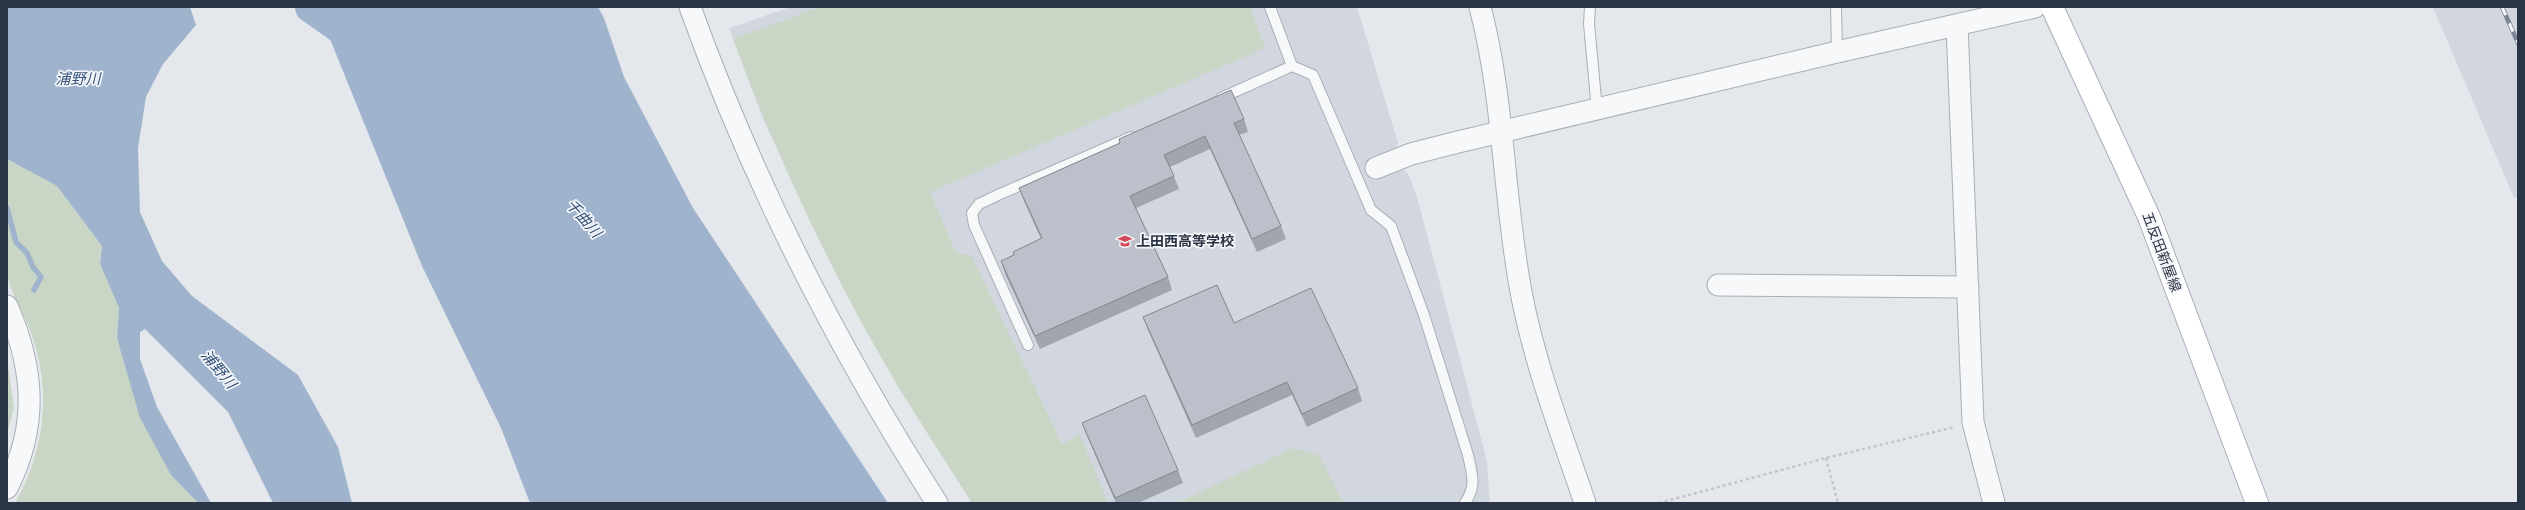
<svg xmlns="http://www.w3.org/2000/svg" width="2525" height="510" viewBox="0 0 2525 510" font-family="'Space Grotesk','Noto Sans JP',sans-serif">
<style>
.built{fill:#d2d6de}
.green{fill:#c9d6c5}
.water{fill:#9fb4cc}
.lines{fill:none;stroke-linecap:round;stroke-linejoin:round}
.stream{stroke:#9fb4cc;stroke-width:5.5}
.river{stroke:#9fb4cc;stroke-width:32}
.lane-casing{stroke:#a9aeb7;stroke-width:12}
.street-casing{stroke:#a9aeb7;stroke-width:23}
.secondary-casing{stroke:#a9aeb7;stroke-width:24}
.path{stroke:#c2c5cb;stroke-width:2.5;stroke-dasharray:3 3;stroke-linecap:butt}
.lane{stroke:#f7f8fa;stroke-width:10}
.street{stroke:#f7f8fa;stroke-width:21}
.secondary{stroke:#fff;stroke-width:22}
.rail-casing{stroke:#7d8696;stroke-width:4.5}
.rail{stroke:#f4f6f9;stroke-width:3;stroke-dasharray:9;stroke-linecap:butt}
.wall{fill:#a1a5ae}
.building{fill:#bbc0ca;stroke:#83868d}
.labels{text-anchor:middle;dominant-baseline:central;stroke-width:3.5;stroke-linejoin:round;paint-order:stroke}
.poi-label{font-size:14px;font-weight:bold;fill:#2b3445;stroke:#f4f6f9;text-anchor:start}
.street-label{font-size:14px;fill:#2b3445;stroke:#f4f6f9}
.water-label{font-size:15px;font-style:italic;fill:#34527a;stroke:#f4f6f9}
</style>
<rect width="100%" height="100%" fill="#e4e7ec"/>
<path class="built" d="M 791,7 L 1357,7 L 1398,143 L 1396,149 L 1371,157 L 1376,168 L 1401,169 L 1408,173 L 1417,197 L 1487,461 L 1490,503 L 972,503 L 899,387 L 842,285 L 763,119 L 729,28 Z
M 2433,7 L 2518,7 L 2518,196 L 2514,198 Z"/>
<path class="green" d="M 820,7 L 1250,7 L 1265,48 L 930,192 L 956,253 L 971,255 L 1062,444 L 1080,435 L 1108,503 L 972,503 C 948,465 923,427 899,388 C 833,278 778,159 733,39 Z
M 7,159 L 57,186 L 102,246 L 100,264 L 119,308 L 117,338 L 171,475 L 198,503 L 15,503 C 45,450 52,391 31,333 C 24,314 11,294 7,274 C 5,264 7,251 7,241 C 7,213 7,186 7,159 Z
M 7,358 L 14,408 L 7,434 Z
M 1293,448 L 1320,456 L 1343,503 L 1177,503 Z"/>
<path class="water" d="M 7,7 L 190,7 L 196,25 L 163,64 L 146,97 L 138,148 L 140,212 L 162,261 L 192,296 L 298,375 L 338,447 L 352,503 L 273,503 L 228,412 L 145,329 L 140,332 L 140,359 L 157,407 L 211,503 L 198,503 L 171,475 L 140,418 L 117,338 L 119,308 L 100,264 L 102,246 L 57,186 L 7,159 Z
M 317,7 L 598,7 L 604,18 L 624,77 L 693,208 L 888,503 L 530,503 L 501,428 L 422,266 Z"/>
<g class="lines">
<path class="stream" d="M 7,208 L 16,242 L 27,253 L 33,267 L 41,277 L 34,290"/>
<path class="river" d="M 311,7 L 355,38"/>
<defs>
<path id="lane" d="M 1270,7 L 1292,66 L 1313,75 L 1371,210 L 1391,226 L 1424,315 L 1468,455 C 1472,475 1477,485 1465,503
M 1590,7 L 1589,24 L 1597,110
M 1836,7 L 1837,52
M 1221,98 L 1292,66
M 1028,345 L 974,225 L 972,213 L 979,204 L 998,195 L 1131,137"/>
<path id="street" d="M 690,7 C 753,182 837,347 937,503
M 1480,7 C 1505,102 1503,201 1522,297 C 1536,368 1562,435 1585,503
M 1957,25 L 1973,422 L 1994,503
M 1376,168 L 1411,154 L 1458,142 L 1837,52 L 2035,7
M 1718,285 L 1968,287
M 7,306 C 34,368 39,425 7,488"/>
<path id="secondary" d="M 2052,7 L 2149,217 L 2257,503"/>
</defs>
<use href="#lane" class="lane-casing"/>
<use href="#street" class="street-casing"/>
<use href="#secondary" class="secondary-casing"/>
<path class="path" d="M 1826,458 L 1838,503
M 1659,503 L 1826,458 L 1955,427"/>
<use href="#lane" class="lane"/>
<use href="#street" class="street"/>
<use href="#secondary" class="secondary"/>
<defs>
<path id="rail" d="M 2502,7 L 2518,43"/>
</defs>
<use href="#rail" class="rail-casing"/>
<use href="#rail" class="rail"/>
</g>
<path class="wall" d="M 1244,119 L 1248,132 L 1239,135 L 1281,226 L 1286,239 L 1257,252 L 1210,149 L 1170,167 L 1179,189 L 1136,208 L 1168,277 L 1172,290 L 1040,349 L 1005,274 L 1001,261 L 1014,255 L 1041,239 L 1024,201 L 1019,188 L 1120,143 L 1119,139 Z
M 1143,317 L 1234,323 L 1358,388 L 1362,401 L 1307,427 L 1292,395 L 1196,438 L 1148,330 Z
M 1082,423 L 1178,470 L 1183,483 L 1138,503 L 1116,503 L 1087,436 Z"/>
<path class="building" d="M 1231,90 L 1244,119 L 1234,123 L 1281,226 L 1252,239 L 1205,136 L 1164,155 L 1174,176 L 1130,196 L 1168,277 L 1035,336 L 1001,261 L 1014,255 L 1013,252 L 1042,238 L 1019,188 L 1120,143 L 1119,139 Z
M 1217,285 L 1234,323 L 1311,288 L 1358,388 L 1302,414 L 1287,382 L 1192,425 L 1143,317 Z
M 1145,395 L 1178,470 L 1115,498 L 1082,423 Z"/>
<defs>
<symbol id="school-bare" viewBox="-9 -9 18 18"><path d="M0-5L7-2L0 1L-7-2ZM-4 1L0 2.5L4 1V4Q0 6-4 4Z" fill="#d1495b" stroke="#f4f6f9" stroke-width="2.5" paint-order="stroke"/></symbol>
</defs>
<g fill-rule="evenodd">
<use href="#school-bare" x="1115" y="231" width="20" height="20"/>
</g>
<g class="labels">
<g class="poi-label">
<text x="1136" y="241">上田西高等学校</text>
</g>
<g class="street-label">
<text transform="translate(2162 252) rotate(69)">五反田新屋線</text>
</g>
<g class="water-label">
<text x="78" y="78">浦野川</text>
<text transform="translate(584 218) rotate(49)">千曲川</text>
<text transform="translate(219 369) rotate(50)">浦野川</text>
</g>
</g>
<rect width="2525" height="510" fill="none" stroke="#2b3445" stroke-width="16"/>
</svg>
